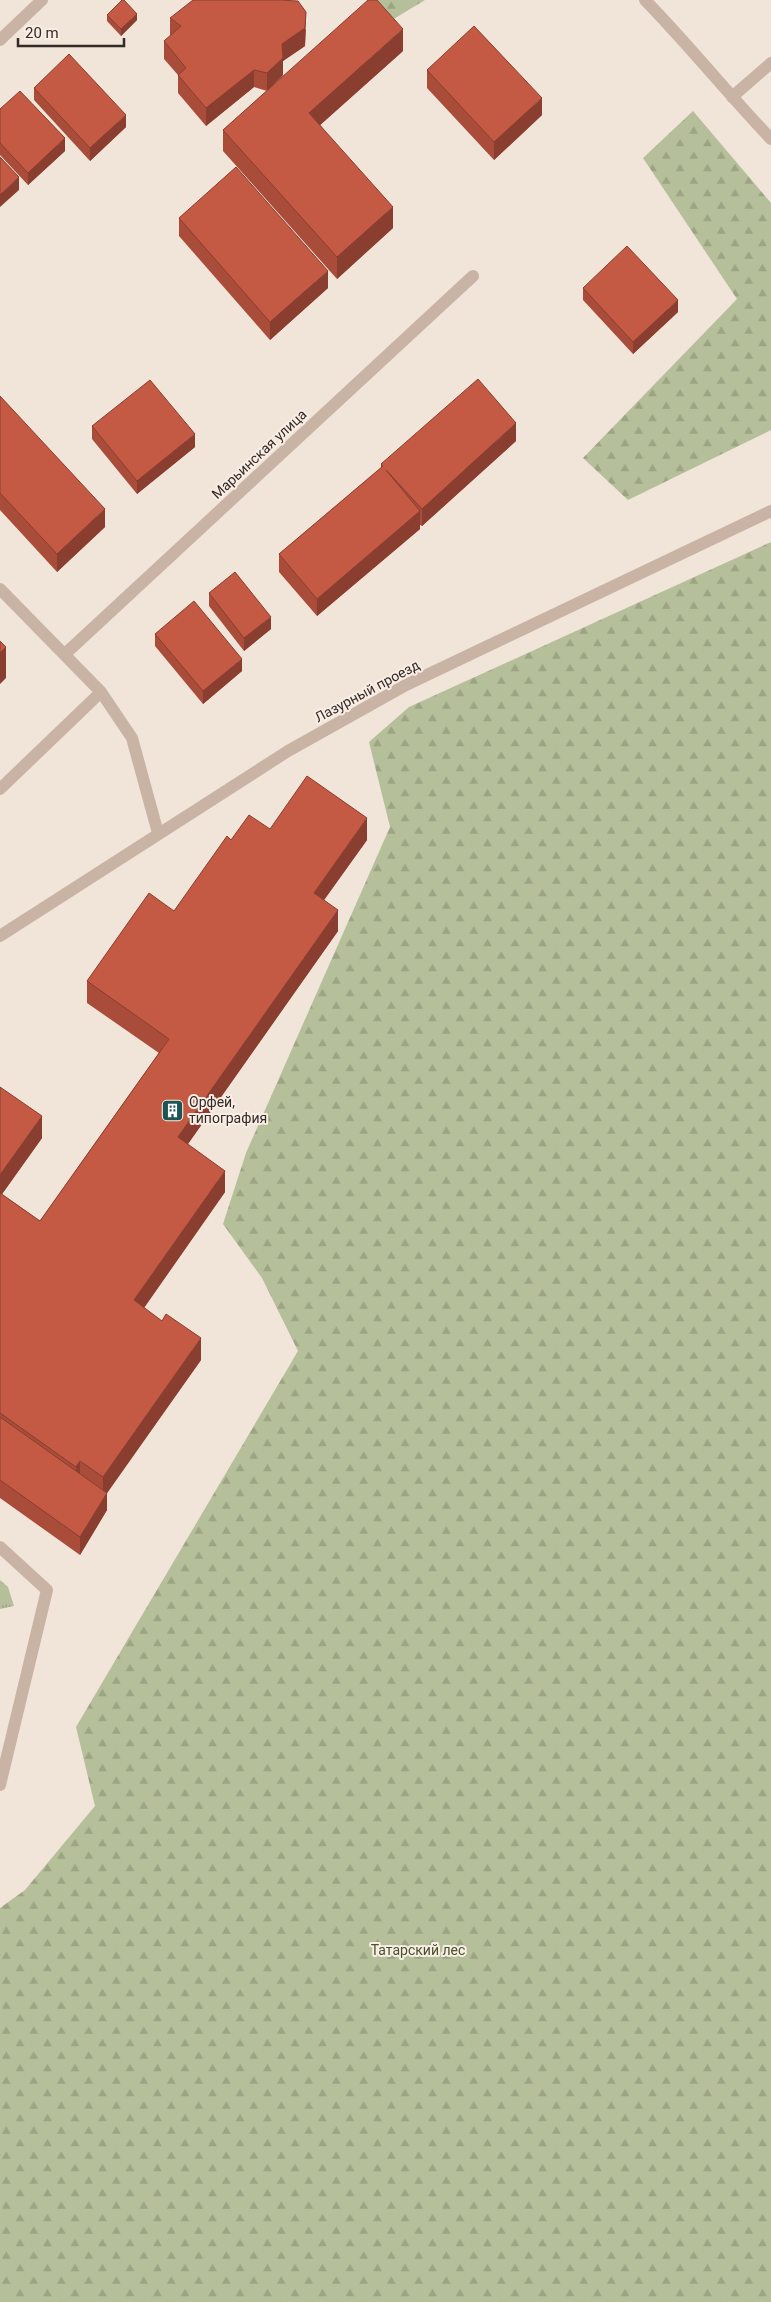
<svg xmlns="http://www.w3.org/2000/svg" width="771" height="2302" viewBox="0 0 771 2302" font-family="Roboto,sans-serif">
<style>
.grass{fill:url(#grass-tufts)}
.forest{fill:url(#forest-firs)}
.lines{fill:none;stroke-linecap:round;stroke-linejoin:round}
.minor{stroke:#c8b3a5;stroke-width:12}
.wall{fill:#a94d3a}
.shaded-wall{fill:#893e30}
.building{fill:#c45944;stroke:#893e30}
.labels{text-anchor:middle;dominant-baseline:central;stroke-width:4;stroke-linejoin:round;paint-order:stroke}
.street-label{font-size:14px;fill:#342a26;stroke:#f9eee5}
.poi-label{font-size:14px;fill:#342a26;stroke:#f9eee5;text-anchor:start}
.park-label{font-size:14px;fill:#47522b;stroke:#f9eee5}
</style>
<defs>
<pattern id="grass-tufts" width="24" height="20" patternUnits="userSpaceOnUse" patternTransform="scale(1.25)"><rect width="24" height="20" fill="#b5bf99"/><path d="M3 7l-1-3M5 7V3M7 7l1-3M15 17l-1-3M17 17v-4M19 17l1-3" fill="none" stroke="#9ca484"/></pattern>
<pattern id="forest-firs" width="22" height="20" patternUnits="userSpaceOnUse" patternTransform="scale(1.25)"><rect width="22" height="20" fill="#b5bf99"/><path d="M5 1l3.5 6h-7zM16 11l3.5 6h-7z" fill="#9ca484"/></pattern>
</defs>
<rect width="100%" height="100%" fill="#f1e4d9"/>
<path class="grass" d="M 0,1580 L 8,1587 L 14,1606 L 0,1609 Z"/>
<path class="forest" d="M 374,0 L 425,0 L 392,20 Z
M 693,111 L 771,203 L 771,430 L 628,500 L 583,458 L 737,299 L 643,158 Z
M 771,542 L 771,2302 L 0,2302 L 0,1908 L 25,1890 L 95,1806 L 76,1727 L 298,1351 L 262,1278 L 223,1224 L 246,1153 L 390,827 L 369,742 L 409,707 Z"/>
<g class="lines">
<path class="minor" d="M 645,0 C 689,45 728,94 771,139
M 0,40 L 42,0
M 732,97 L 771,63
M 0,589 L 101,692 L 132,738 L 158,833
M 65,654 L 473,276
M 0,789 L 101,692
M 0,936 L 288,751 L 406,685 L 771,511
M 0,1547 L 47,1590 L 0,1785"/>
</g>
<path class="wall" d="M 107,15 L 137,20 L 121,36 L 107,21 Z
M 170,18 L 306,29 L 305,46 L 283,61 L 283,75 L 273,85 L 403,51 L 320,125 L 393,228 L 337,279 L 223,151 L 223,130 L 267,91 L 254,87 L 206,126 L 178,93 L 178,75 L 164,59 L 164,41 L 170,36 Z
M 427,70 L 542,115 L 494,160 L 427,88 Z
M 34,88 L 126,127 L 90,161 L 34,100 Z
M 0,109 L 65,151 L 28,185 L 0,155 Z
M 179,218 L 328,288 L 270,340 L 179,236 Z
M 583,288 L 678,312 L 633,354 L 583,300 Z
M 0,396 L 105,527 L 57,572 L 0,510 Z
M 92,426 L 195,447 L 137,494 L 92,439 Z
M 516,441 L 422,526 L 420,525 L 420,529 L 317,616 L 279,572 L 279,554 L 381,468 L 381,464 Z
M 209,593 L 271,629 L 244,651 L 209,606 Z
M 155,634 L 242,671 L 203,704 L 155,646 Z
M 270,829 L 367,840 L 324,900 L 338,931 L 188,1144 L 225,1192 L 144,1308 L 201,1360 L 107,1492 L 107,1510 L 80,1555 L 0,1498 L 0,1087 L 42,1138 L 2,1194 L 40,1221 L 159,1053 L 87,1003 L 87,981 L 174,911 L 231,840 Z"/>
<path class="shaded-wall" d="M 306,12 L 305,46 L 283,61 L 283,75 L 267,91 L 267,73 L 282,44 Z
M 137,14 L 137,20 L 121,36 L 121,29 Z
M 403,29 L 403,51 L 309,135 L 309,113 Z
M 254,70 L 254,87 L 206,126 L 206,108 Z
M 542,98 L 542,115 L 494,160 L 494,142 Z
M 126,115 L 126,127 L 90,161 L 90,148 Z
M 65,138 L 65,151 L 28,185 L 28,173 Z
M 19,177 L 19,190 L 0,207 L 0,195 Z
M 393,207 L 393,228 L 337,279 L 337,257 Z
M 328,271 L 328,288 L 270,340 L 270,322 Z
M 678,300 L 678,312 L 633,354 L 633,342 Z
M 516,423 L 516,441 L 422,526 L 422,509 Z
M 195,434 L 195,447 L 137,494 L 137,481 Z
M 105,509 L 105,527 L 57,572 L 57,554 Z
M 420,511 L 420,529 L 317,616 L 317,599 Z
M 271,617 L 271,629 L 244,651 L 244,638 Z
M 6,647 L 6,678 L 0,684 L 0,653 Z
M 242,659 L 242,671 L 203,704 L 203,691 Z
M 367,818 L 367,840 L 314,914 L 314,893 Z
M 338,910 L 338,931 L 178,1158 L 178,1137 Z
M 42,1116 L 42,1138 L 0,1197 L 0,1175 Z
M 225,1171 L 225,1192 L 134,1322 L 134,1300 Z
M 201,1338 L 201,1360 L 103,1499 L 103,1477 Z
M 80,1461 L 80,1482 L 76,1488 L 76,1467 Z
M 107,1493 L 107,1510 L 80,1555 L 80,1537 Z"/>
<path class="building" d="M 122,0 L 124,0 L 137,14 L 121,29 L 107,15 Z
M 193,0 L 278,0 L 298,1 L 306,12 L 305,28 L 282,44 L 283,58 L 267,73 L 254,70 L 206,108 L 178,75 L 186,68 L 164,41 L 181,26 L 170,18 Z
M 368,0 L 377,0 L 403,29 L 309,113 L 393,207 L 337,257 L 223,130 Z
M 474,26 L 542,98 L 494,142 L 427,70 Z
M 69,54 L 126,115 L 90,148 L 34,88 Z
M 20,91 L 65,138 L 28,173 L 0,143 L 0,109 Z
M 0,157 L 19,177 L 0,195 Z
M 236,167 L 328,271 L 270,322 L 179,218 Z
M 627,246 L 678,300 L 633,342 L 583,288 Z
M 478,379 L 516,423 L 422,509 L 386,470 L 420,511 L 317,599 L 279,554 L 383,466 L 381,464 Z
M 150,380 L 195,434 L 137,481 L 92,426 Z
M 0,396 L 105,509 L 57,554 L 0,493 Z
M 235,572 L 271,617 L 244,638 L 209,593 Z
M 194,601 L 242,659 L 203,691 L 155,634 Z
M 0,641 L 6,647 L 0,653 Z
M 307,776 L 367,818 L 314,893 L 338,910 L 178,1137 L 225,1171 L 134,1300 L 162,1321 L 166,1314 L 201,1338 L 103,1477 L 80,1461 L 76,1467 L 0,1413 L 0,1193 L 40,1221 L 169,1039 L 87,981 L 149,893 L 174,911 L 227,836 L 231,840 L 249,815 L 270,829 Z
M 0,1087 L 42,1116 L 0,1175 Z
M 0,1417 L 107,1493 L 80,1537 L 0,1480 Z"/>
<defs>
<symbol id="building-square" viewBox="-11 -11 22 22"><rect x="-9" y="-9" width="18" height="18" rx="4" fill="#1d5554" stroke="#f9eee5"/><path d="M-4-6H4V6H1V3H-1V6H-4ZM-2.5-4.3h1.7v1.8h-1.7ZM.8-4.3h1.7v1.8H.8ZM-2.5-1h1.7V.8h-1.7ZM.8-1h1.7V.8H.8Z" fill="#fff"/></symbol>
</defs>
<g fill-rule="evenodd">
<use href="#building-square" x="160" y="1098" width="25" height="25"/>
</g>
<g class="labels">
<g class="street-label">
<text transform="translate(259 454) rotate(-43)">Марьинская улица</text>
<text transform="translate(367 691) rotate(-28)">Лазурный проезд</text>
</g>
<g class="poi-label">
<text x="189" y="1102">Орфей,<tspan x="189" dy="16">типография</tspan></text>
</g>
<g class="park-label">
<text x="418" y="1950">Татарский лес</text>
</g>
</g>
<path d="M18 38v8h106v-8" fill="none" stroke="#342a26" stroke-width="2.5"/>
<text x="25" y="38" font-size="15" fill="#342a26" stroke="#f9eee5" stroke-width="4" paint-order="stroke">20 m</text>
</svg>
